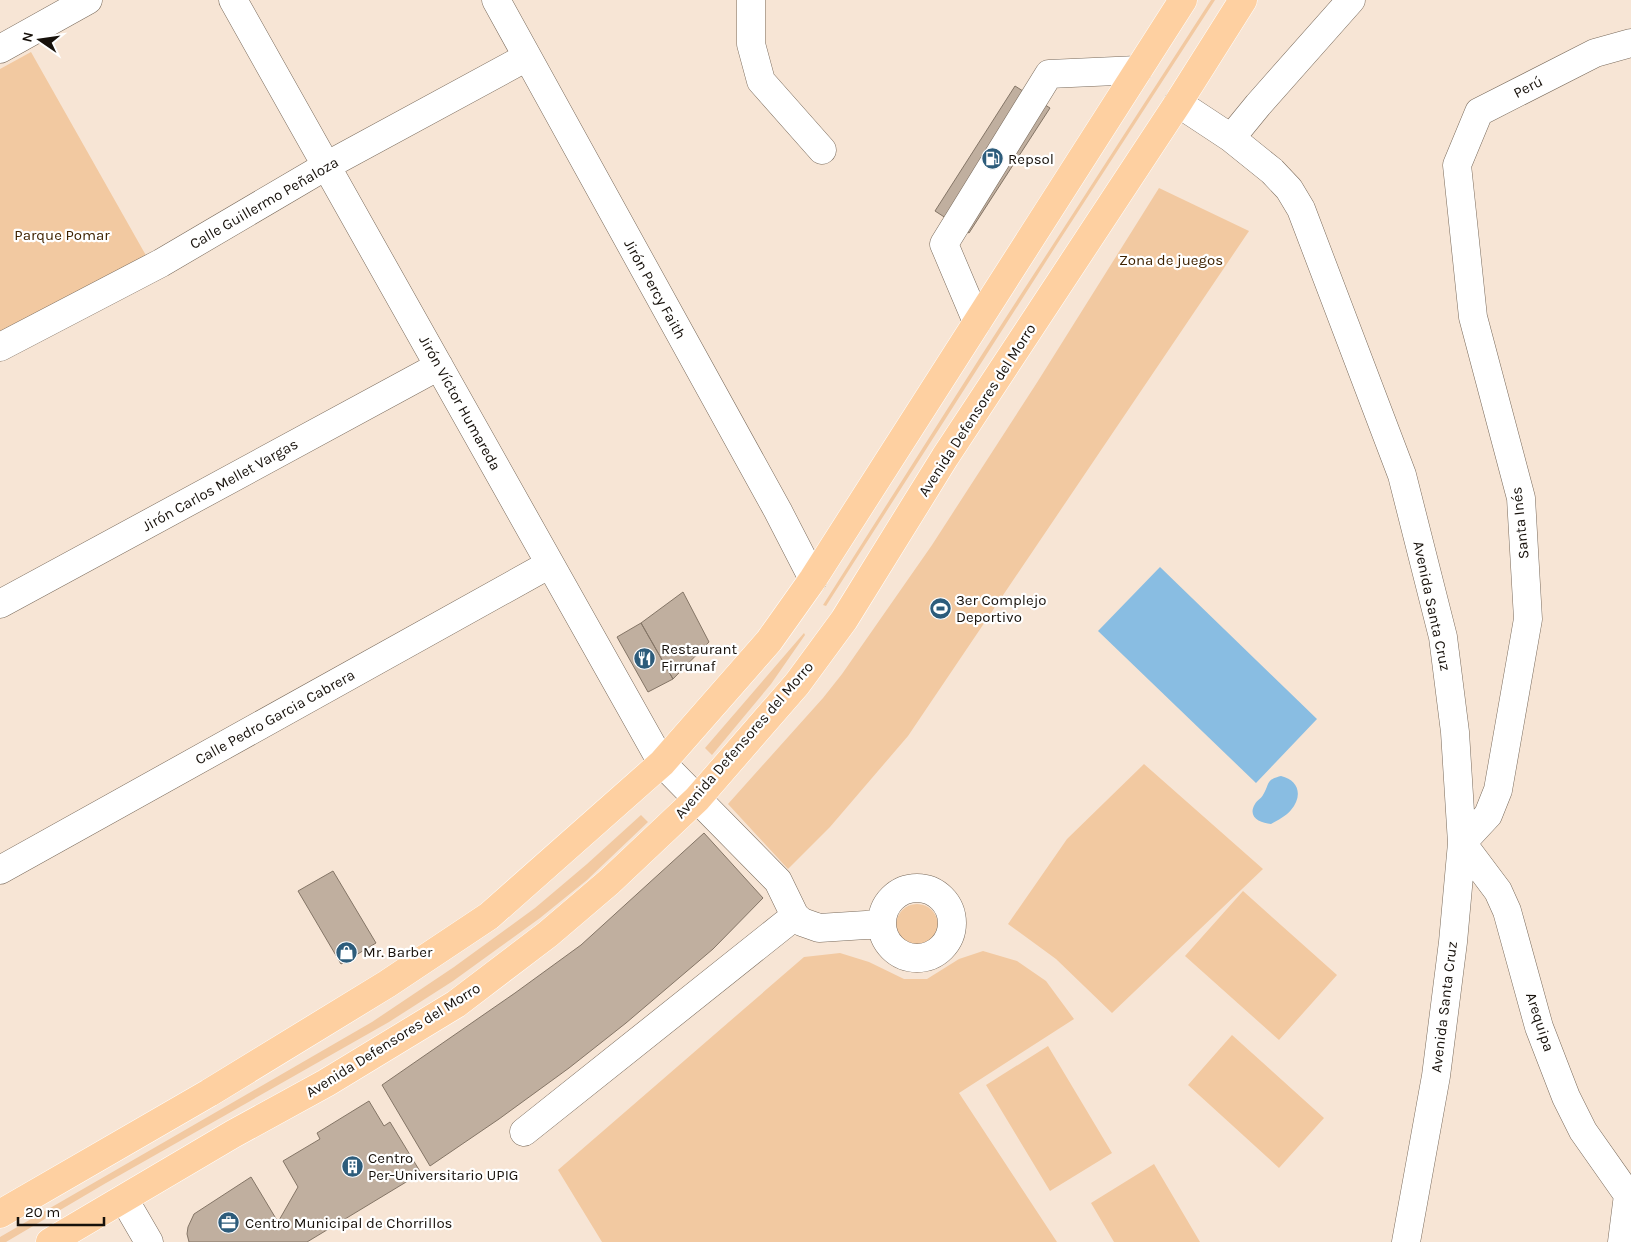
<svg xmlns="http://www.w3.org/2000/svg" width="1631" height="1242" viewBox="0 0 1631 1242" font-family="Karla,sans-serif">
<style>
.green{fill:#f2c9a1}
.water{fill:#89bde2}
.building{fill:#c0af9f;stroke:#847566}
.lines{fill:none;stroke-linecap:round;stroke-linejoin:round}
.minor-casing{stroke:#796a5b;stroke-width:29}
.major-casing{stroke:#fff;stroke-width:29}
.minor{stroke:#fff;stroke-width:28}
.major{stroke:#fed0a1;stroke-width:28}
.labels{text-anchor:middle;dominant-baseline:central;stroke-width:4.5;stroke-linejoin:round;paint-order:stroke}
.street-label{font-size:15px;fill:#17110b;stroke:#fff}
.poi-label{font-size:15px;fill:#17110b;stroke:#fff;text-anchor:start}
.park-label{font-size:15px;fill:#3e2200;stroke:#fff}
</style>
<rect width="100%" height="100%" fill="#f7e5d5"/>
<path class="green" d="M 1211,0 L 1215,0 L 1061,238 L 826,606 L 823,605 L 981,356 Z
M 31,52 L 148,259 L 0,340 L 0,69 Z
M 1159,188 L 1249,231 L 908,736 L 830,827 L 788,869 L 728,804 L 823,698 L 842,674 L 932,545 L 1038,381 Z
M 804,633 L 805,635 L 771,684 L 712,755 L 705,748 Z
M 1144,764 L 1263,869 L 1112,1013 L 1056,959 L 1008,924 L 1067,839 Z
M 641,815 L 648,822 L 587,880 L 540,918 L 453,981 L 389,1022 L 106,1183 L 6,1242 L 0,1242 L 0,1237 L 372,1022 L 454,967 L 535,908 L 587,864 Z
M 1243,891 L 1337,975 L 1279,1040 L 1185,956 Z
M896 925a21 21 0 1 1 42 0a21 21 0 1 1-42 0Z
M 983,951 L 1017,961 L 1046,981 L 1074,1019 L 959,1093 L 1057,1242 L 602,1242 L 558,1170 L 804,957 L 840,953 L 869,962 L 904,979 L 927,979 L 959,959 Z
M 1232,1035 L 1324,1118 L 1279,1168 L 1188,1085 Z
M 1048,1046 L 1112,1153 L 1050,1191 L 986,1085 Z
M 1154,1164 L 1200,1242 L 1114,1242 L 1091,1203 Z"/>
<path class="water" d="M 1160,567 L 1317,719 L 1256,783 L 1098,631 Z
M 1281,776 C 1299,780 1303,796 1291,810 C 1286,816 1278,820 1271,824 C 1260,823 1247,817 1255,804 C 1257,800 1261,799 1263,795 C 1270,784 1265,780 1281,776 Z"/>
<path class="building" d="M 1015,86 L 1050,108 L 969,233 L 935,211 Z
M 683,592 L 709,642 L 673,679 L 641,623 Z
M 641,623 L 673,679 L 648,692 L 617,637 Z
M 704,833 L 763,898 L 713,949 L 626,1023 L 569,1068 L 499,1119 L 430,1166 L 382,1085 L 515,993 L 581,945 Z
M 333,871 L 376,943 L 341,964 L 298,891 Z
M 369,1101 L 384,1126 L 390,1122 L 421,1173 L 307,1242 L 189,1242 L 187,1234 L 188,1227 L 194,1214 L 251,1177 L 278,1222 L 298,1187 L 283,1161 L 320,1139 L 317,1133 Z"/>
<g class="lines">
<defs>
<path id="minor" d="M 233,0 L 662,763 L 778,881 L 795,916 L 802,922 L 819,928 L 882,924
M 496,0 L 778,511 L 813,579
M 751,0 L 751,44 L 761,81 L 822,150
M 1631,43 L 1595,53 L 1479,112 L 1457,165 L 1473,317 L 1521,498 L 1528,619 L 1498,790 L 1488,815 L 1462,843 L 1498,891 L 1507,911 L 1539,1027 L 1566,1097 L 1583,1131 L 1628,1195 L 1631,1194
M 0,49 L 88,0
M 1178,103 L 1231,138 L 1272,171 L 1289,189 L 1301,209 L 1402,475 L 1443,637 L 1455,732 L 1462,843 L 1453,942 L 1436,1076 L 1406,1242
M 1231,138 L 1258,105 L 1351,0
M 977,322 L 944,244 L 1049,74 L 1138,70
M 0,347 L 161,263 L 326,166 L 527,57
M 0,604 L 439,366
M 0,870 L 550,564
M882 923a35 35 0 1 1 70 0a35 35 0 1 1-70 0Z
M 524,1132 L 795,916
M 124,1199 L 149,1242
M 1622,1242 L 1628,1195"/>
<path id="major" d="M 0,1214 L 209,1093 L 387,984 L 489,916 L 662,763 L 769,641 L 813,579 L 1183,0
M 50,1242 L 233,1134 L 326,1083 L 456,1004 L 548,934 L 609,882 L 697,799 L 797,684 L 844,620 L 945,457 L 1178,103 L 1243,0"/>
</defs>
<use href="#minor" class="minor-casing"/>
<use href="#major" class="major-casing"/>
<use href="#minor" class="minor"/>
<use href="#major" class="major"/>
</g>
<defs>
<symbol id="fuel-disc" viewBox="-11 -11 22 22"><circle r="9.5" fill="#2d5c7b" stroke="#fff"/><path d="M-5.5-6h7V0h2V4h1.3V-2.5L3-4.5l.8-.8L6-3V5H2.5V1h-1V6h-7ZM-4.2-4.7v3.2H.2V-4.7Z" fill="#fff"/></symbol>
<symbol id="stadium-disc" viewBox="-11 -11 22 22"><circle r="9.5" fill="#2d5c7b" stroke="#fff"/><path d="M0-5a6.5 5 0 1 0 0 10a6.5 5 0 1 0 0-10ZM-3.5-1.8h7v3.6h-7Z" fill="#fff"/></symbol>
<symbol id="restaurant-disc" viewBox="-11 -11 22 22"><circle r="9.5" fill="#2d5c7b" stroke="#fff"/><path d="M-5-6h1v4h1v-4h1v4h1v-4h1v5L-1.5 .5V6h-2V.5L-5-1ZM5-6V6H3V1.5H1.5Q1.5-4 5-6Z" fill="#fff"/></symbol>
<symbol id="shop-disc" viewBox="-11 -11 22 22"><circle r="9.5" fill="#2d5c7b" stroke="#fff"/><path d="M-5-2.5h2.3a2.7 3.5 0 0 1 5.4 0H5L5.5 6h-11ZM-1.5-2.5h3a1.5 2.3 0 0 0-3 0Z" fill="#fff"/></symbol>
<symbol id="building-disc" viewBox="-11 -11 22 22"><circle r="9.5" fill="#2d5c7b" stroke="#fff"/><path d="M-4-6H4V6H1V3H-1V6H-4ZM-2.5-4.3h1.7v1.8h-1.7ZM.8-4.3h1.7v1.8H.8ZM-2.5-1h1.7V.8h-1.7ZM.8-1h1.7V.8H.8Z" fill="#fff"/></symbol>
<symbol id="office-disc" viewBox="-11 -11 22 22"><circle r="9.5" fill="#2d5c7b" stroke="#fff"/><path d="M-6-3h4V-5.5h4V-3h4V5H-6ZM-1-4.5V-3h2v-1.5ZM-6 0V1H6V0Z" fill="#fff"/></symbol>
</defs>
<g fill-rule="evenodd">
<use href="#fuel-disc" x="980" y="146" width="25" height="25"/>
<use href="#stadium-disc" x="928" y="596" width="25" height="25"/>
<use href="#restaurant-disc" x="632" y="646" width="25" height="25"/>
<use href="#shop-disc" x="334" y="940" width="25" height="25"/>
<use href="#building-disc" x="340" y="1154" width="25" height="25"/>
<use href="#office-disc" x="216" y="1210" width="25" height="25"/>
</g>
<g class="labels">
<g class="street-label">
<text transform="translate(1528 87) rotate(-27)">Perú</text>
<text transform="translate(264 203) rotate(-30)">Calle Guillermo Peñaloza</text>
<text transform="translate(655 289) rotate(61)">Jirón Percy Faith</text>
<text transform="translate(460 403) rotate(61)">Jirón Víctor Humareda</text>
<text transform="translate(977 410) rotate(-57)">Avenida Defensores del Morro</text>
<text transform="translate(220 485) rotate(-29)">Jirón Carlos Mellet Vargas</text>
<text transform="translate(1520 523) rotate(-96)">Santa Inés</text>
<text transform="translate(1432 606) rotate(78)">Avenida Santa Cruz</text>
<text transform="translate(275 717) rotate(-29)">Calle Pedro Garcia Cabrera</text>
<text transform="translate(744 740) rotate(-49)">Avenida Defensores del Morro</text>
<text transform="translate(1444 1007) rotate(-83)">Avenida Santa Cruz</text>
<text transform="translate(1540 1022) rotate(72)">Arequipa</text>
<text transform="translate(393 1040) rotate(-32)">Avenida Defensores del Morro</text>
</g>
<g class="poi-label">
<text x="1008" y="159">Repsol</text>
<text x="956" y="600">3er Complejo<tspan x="956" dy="17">Deportivo</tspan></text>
<text x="661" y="649">Restaurant<tspan x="661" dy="17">Firrunaf</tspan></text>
<text x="363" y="952">Mr. Barber</text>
<text x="368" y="1158">Centro<tspan x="368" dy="17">Per-Universitario UPIG</tspan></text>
<text x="245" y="1223">Centro Municipal de Chorrillos</text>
</g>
<g class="park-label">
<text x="62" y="235">Parque Pomar</text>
<text x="1171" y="260">Zona de juegos</text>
</g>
</g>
<g transform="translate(40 40) rotate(283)" stroke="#ffffff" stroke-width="4" paint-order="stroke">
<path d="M0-4L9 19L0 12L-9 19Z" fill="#17110b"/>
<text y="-8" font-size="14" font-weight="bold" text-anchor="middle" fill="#17110b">N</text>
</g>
<path d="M18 1217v8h86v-8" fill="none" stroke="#17110b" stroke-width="2.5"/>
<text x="25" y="1217" font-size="15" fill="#17110b" stroke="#ffffff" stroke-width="4" paint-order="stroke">20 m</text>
</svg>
